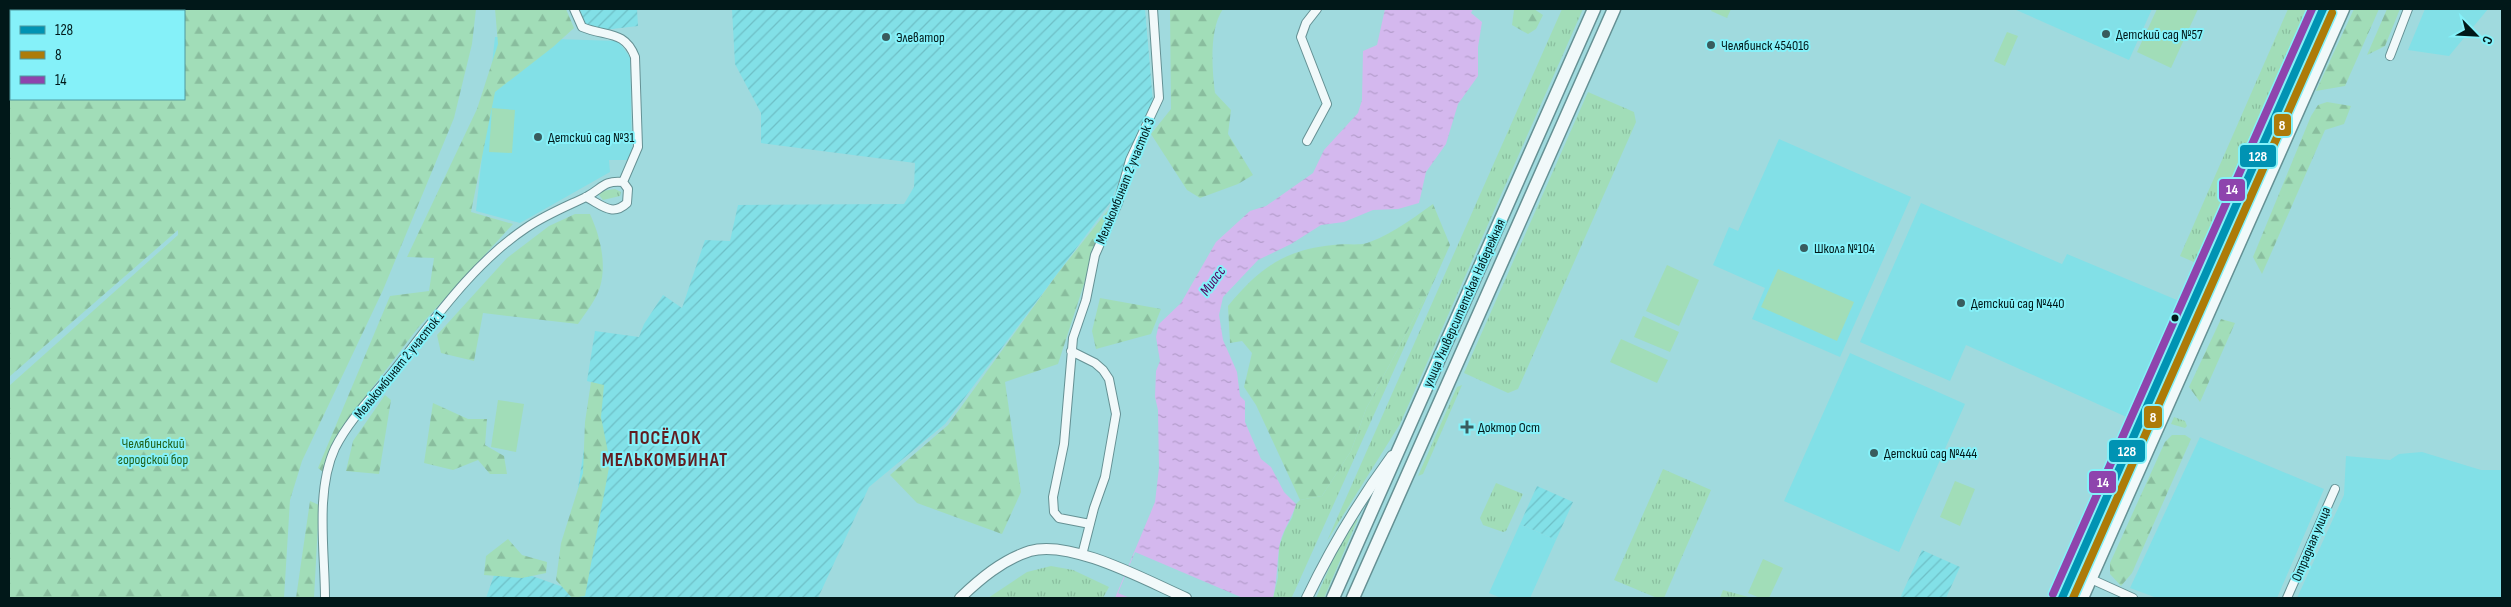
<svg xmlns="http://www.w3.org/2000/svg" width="2511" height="607" viewBox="0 0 2511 607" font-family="'Sofia Sans Condensed',sans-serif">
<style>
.built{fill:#82e0e7}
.industrial{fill:url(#industrial-furrows)}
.grass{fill:url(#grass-tufts)}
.forest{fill:url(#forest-firs);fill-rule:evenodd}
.pitch{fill:#a1ddb8}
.water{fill:url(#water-ripples)}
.pier{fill:#a0dade}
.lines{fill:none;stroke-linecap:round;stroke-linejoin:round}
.minor-casing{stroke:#659194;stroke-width:10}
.tertiary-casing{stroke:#659194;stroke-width:12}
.primary-casing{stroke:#659194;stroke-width:15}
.minor{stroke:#f1f9fa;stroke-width:8}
.tertiary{stroke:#f1f9fa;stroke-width:10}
.primary{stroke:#f1f9fa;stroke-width:12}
.bus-1-casing{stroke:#85f1f9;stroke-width:11}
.bus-2-casing{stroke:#85f1f9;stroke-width:11}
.bus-3-casing{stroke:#85f1f9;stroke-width:11}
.bus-1{stroke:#0093b3;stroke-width:8}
.bus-2{stroke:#ad7b08;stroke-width:8}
.bus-3{stroke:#8e44ad;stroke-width:8}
.poi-dot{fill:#395c5e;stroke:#85f1f9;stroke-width:2}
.bus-dot{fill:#011819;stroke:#85f1f9;stroke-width:2}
.labels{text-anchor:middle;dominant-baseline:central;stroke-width:4;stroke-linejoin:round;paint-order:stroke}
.poi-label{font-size:14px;fill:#011819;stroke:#85f1f9;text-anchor:start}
.street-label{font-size:14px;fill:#011819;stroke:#85f1f9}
.park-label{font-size:14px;fill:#22621b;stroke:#85f1f9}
.water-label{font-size:15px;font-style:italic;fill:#52005e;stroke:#85f1f9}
.district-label{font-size:19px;font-weight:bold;letter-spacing:1px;fill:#621d20;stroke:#85f1f9}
.line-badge{stroke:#85f1f9;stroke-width:2}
.badge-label{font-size:14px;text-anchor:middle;font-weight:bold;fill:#fff}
</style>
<defs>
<pattern id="industrial-furrows" width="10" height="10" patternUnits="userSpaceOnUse" patternTransform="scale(1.25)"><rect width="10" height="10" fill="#82e0e7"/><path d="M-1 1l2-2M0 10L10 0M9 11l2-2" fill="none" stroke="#6ebfc6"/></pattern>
<pattern id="grass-tufts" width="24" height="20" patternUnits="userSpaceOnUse" patternTransform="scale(1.25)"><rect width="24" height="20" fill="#a1ddb8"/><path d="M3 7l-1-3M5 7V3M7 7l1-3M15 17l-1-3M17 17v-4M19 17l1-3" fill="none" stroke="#89bd9e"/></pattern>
<pattern id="forest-firs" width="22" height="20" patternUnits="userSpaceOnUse" patternTransform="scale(1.25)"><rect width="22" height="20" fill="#a1ddb8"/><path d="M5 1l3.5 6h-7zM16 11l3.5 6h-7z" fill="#89bd9e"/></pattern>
<pattern id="water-ripples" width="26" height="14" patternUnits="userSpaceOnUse" patternTransform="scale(1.25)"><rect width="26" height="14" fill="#d4b8ee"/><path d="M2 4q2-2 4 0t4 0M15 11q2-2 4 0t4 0" fill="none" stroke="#b49dcc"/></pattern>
</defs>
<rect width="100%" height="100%" fill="#a0dade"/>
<path class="built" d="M 2014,9 L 2152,9 L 2129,60 Z
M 2425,9 L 2488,9 L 2449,56 L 2408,50 Z
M 495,37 L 618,41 L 630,57 L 632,157 L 627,160 L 609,160 L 610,172 L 520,223 L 476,211 Z
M 1779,139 L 1911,197 L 1840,357 L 1752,319 L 1765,288 L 1713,265 L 1729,227 L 1738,231 Z
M 1921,203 L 2062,264 L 2067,254 L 2184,303 L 2131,419 L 1966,345 L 1950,381 L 1860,342 Z
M 1850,353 L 1965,404 L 1899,552 L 1784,501 Z
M 2200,437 L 2324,489 L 2277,598 L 2157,598 L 2130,588 Z
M 2422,452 L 2481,470 L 2502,470 L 2502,598 L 2297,598 L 2344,495 L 2346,456 L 2390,460 L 2399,454 Z
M 1520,524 L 1556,540 L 1530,598 L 1501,598 L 1489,593 Z"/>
<path class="industrial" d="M 578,9 L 637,9 L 638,26 L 595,31 L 585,25 Z
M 732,9 L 1145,9 L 1153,102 L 1110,203 L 945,424 L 869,487 L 818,598 L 486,598 L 498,564 L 563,587 L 594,383 L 587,381 L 595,331 L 639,337 L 644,324 L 663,295 L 682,308 L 705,240 L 730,241 L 738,205 L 904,204 L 914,187 L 915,163 L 761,143 L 761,113 L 735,64 Z
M 1537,486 L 1573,502 L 1556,540 L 1520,524 Z
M 1922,550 L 1960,567 L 1946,598 L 1900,598 Z"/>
<path class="grass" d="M 1562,9 L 1583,9 L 1400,424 L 1327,541 Z
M 1712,9 L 1731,9 L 1727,18 L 1711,11 Z
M 2288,9 L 2307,9 L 2196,263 L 2180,256 Z
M 1588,92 L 1634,112 L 1636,122 L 1518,389 L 1508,393 L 1464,373 Z
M 615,189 L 621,192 L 620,196 L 603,200 L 599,195 L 602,191 Z
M 1434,281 L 1292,597 L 1273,598 L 1278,578 L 1279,547 L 1285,530 L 1292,518 L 1296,504 L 1300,500 L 1322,496 L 1351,451 L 1366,409 Z
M 1462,385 L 1423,474 L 1418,476 L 1457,387 Z
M 2174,417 L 2185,421 L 2187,426 L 2185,428 L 2171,424 Z
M 1663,469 L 1711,490 L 1664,598 L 1657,598 L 1614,580 Z
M 1496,483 L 1523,494 L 1506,531 L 1503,532 L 1483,525 L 1480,518 Z
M 1358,519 L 1324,598 L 1316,598 L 1335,555 L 1355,520 Z
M 1051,566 L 1073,570 L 1109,587 L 1103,598 L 988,598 L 1027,572 Z
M 1723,590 L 1752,598 L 1720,598 Z"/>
<path class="forest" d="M 9,9 L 476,9 L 472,44 L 454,118 L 383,290 L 302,461 L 290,500 L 284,598 L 9,598 L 9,386 L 178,235 L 178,230 L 9,377 ZM 11,11 L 184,11 L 184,99 L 11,99 Z
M 495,9 L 566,9 L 574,28 L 553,47 L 495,92 L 471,212 L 513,224 L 417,329 L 338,433 L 323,472 L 318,468 L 390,296 L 429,291 L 434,258 L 407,257 L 477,109 L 498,44 Z
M 1170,9 L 1223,9 C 1209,29 1212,69 1215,93 L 1231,110 L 1228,134 L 1253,175 L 1238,184 L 1200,198 L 1187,190 L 1151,134 L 1171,109 Z
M 1518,9 L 1534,9 L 1543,15 L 1536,29 L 1528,34 L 1512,25 L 1514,10 Z
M 2354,9 L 2379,9 L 2345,86 L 2316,91 Z
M 2387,9 L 2400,9 L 2385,46 L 2367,55 Z
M 2327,102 L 2351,106 L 2344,124 L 2325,130 L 2262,274 L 2253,257 L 2311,116 L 2318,105 Z
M 1433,204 L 1450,245 L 1434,281 L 1366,409 L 1351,451 L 1322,496 L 1300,500 L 1256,405 L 1244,387 L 1252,353 L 1242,341 L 1230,343 L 1228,306 C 1259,269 1283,250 1333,245 C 1344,243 1357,246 1367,243 C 1389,236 1415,217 1433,204 Z
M 1108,210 L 1058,364 L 1005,382 L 1021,492 L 1002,534 L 917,503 L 890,475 L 948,425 L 1058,273 Z
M 575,214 L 590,214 C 600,236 607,263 600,287 C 596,300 586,312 578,324 L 483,313 L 474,361 L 441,353 L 437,335 L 507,258 L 549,226 Z
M 1100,298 L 1161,309 L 1151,334 L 1096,349 L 1092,331 Z
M 2221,319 L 2235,323 L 2200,402 L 2189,387 Z
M 591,382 L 604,385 L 601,417 L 610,462 L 585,596 L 572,598 L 556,580 L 561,543 L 583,473 L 585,422 Z
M 385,395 L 391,400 L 379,474 L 346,471 L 353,441 Z
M 433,403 L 468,419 L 487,419 L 485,445 L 504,456 L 507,474 L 490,474 L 478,460 L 453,470 L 424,463 Z
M 2172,435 L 2185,435 L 2191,439 L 2132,573 L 2121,586 L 2110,574 L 2110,563 L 2165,442 Z
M 310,501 L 319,505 L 314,598 L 296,598 Z
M 508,539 L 522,555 L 547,562 L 546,573 L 522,578 L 484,575 L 486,556 Z"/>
<path class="pitch" d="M 2157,9 L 2198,9 L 2171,68 L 2137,52 Z
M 2007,32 L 2018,36 L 2005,66 L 1994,61 Z
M 492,108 L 515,110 L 512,153 L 489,152 Z
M 1667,265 L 1699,280 L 1679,326 L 1646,311 Z
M 1778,269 L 1854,302 L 1837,341 L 1761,307 Z
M 1643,316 L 1679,332 L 1670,352 L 1634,337 Z
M 1621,339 L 1668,360 L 1657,383 L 1610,362 Z
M 498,400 L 524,404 L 516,452 L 491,447 Z
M 1955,481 L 1975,489 L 1960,526 L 1940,517 Z
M 1763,559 L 1783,568 L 1769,598 L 1760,598 L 1748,593 Z"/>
<path class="water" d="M 1385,9 L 1473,9 L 1471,13 L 1482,22 L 1478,47 L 1478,76 L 1458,104 L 1446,144 L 1426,172 L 1419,203 L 1398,209 L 1373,210 L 1344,222 L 1321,225 L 1291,244 L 1258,260 L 1223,297 L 1219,315 L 1223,340 L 1237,372 L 1240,396 L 1245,401 L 1245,422 L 1261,459 L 1271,467 L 1284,492 L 1296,504 C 1292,519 1281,532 1279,548 C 1277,565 1277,581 1273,598 L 1115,598 L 1155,502 L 1159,468 L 1158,410 L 1155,397 L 1156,371 L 1160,361 L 1156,337 L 1159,324 L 1181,303 L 1216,242 L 1250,211 L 1266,206 L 1313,173 L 1324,150 L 1358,113 L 1362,100 L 1363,51 L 1377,45 Z"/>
<path class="pier" d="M 1135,552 L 1243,598 L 1130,598 L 1118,593 Z"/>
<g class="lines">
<defs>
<path id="minor" d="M 574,9 L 582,27 C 606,37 625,30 635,57 L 638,147 L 623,182
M 2390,56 L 2408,9
M 1307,141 L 1327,104 L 1301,37 L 1306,23 L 1317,9
M 1071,351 L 1095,363 L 1103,370 L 1109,379 L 1116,414 L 1105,477 L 1094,508 L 1082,555
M 1090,524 L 1059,518 L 1054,512 L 1053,497 L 1064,444 L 1073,338 L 1086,300 L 1095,255 L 1118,203 L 1130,160 L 1159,98 L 1153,9
M 2091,579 L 2133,598
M 325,598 C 325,552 315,491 335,448 C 349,420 373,396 392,373 C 432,323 472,264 526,228 C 545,215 565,207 586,197 C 602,189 603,180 623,182 L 628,189 L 627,203 C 612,217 602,205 586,197
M 2287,598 L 2335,489"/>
<path id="tertiary" d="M 960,598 C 980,579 1002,560 1030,551 C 1071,539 1147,581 1186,598
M 1307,598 C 1331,548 1359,501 1392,456"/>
<path id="primary" d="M 1333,598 L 1594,9
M 1353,598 L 1614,9
M 2062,598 L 2323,9
M 2082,598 L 2343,9"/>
</defs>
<use href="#minor" class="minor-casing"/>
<use href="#tertiary" class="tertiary-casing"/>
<use href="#primary" class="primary-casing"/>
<use href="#minor" class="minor"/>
<use href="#tertiary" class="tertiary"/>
<use href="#primary" class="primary"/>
<defs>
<path id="bus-1" d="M 2062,598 L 2323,9"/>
<path id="bus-2" d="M 2073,598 L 2332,13"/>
<path id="bus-3" d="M 2053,594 L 2312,9"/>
</defs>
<use href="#bus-1" class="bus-1-casing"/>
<use href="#bus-2" class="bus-2-casing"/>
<use href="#bus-3" class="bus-3-casing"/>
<use href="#bus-1" class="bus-1"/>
<use href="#bus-2" class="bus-2"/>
<use href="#bus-3" class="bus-3"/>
</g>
<g class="poi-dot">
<circle cx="2106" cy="34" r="5"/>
<circle cx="886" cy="37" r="5"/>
<circle cx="1711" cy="45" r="5"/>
<circle cx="538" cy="137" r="5"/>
<circle cx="1804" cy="248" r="5"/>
<circle cx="1961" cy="303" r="5"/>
<path d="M1464.5 419.5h5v5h5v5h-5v5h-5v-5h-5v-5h5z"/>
<circle cx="1874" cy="453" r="5"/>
</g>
<circle class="bus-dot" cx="2175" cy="318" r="4.5"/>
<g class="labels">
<g class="poi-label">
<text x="2116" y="34">Детский сад №57</text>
<text x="896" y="37">Элеватор</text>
<text x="1721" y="45">Челябинск 454016</text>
<text x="548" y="137">Детский сад №31</text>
<text x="1814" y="248">Школа №104</text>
<text x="1971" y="303">Детский сад №440</text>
<text x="1478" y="427">Доктор Ост</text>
<text x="1884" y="453">Детский сад №444</text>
</g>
<g class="street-label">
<text transform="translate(1125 181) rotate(-68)">Мелькомбинат 2 участок 3</text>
<text transform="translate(1464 303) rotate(-66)">улица Университетская Набережная</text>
<text transform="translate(399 365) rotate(-51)">Мелькомбинат 2 участок 1</text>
<text transform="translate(2311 544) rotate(-67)">Отрадная улица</text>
</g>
<g class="park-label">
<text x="153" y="443">Челябинский<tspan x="153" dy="16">городской бор</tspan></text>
</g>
<g class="water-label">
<text transform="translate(1213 281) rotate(-54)">Миасс</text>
</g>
<g class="district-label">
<text x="665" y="438">ПОСЁЛОК<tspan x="665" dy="22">МЕЛЬКОМБИНАТ</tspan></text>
</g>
</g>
<g class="line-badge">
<rect x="2273" y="113" width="19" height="24" rx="5" fill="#ad7b08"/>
<rect x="2239" y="144" width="38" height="24" rx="5" fill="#0093b3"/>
<rect x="2218" y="178" width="28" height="24" rx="5" fill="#8e44ad"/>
<rect x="2143" y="405" width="20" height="24" rx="5" fill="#ad7b08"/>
<rect x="2108" y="439" width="38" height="24" rx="5" fill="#0093b3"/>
<rect x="2088" y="470" width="29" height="24" rx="5" fill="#8e44ad"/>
</g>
<g class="badge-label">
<text x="2282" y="130">8</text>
<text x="2258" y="161">128</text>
<text x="2232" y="194">14</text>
<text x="2153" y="422">8</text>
<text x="2127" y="456">128</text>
<text x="2103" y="487">14</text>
</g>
<rect width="2511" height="607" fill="none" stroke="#011819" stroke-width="20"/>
<rect x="10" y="10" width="175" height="90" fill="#85f1f9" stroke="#509a9f"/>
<rect x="20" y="26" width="25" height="8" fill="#0093b3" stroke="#509a9f"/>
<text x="55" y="35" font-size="15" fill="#011819">128</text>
<rect x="20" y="51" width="25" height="8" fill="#ad7b08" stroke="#509a9f"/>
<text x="55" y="60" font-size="15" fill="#011819">8</text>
<rect x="20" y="76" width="25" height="8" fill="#8e44ad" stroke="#509a9f"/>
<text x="55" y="85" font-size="15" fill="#011819">14</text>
<g transform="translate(2476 35) rotate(114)" stroke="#85f1f9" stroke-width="4" paint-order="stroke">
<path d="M0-4L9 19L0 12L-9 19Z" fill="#011819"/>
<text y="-8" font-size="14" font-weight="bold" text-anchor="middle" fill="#011819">С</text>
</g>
</svg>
